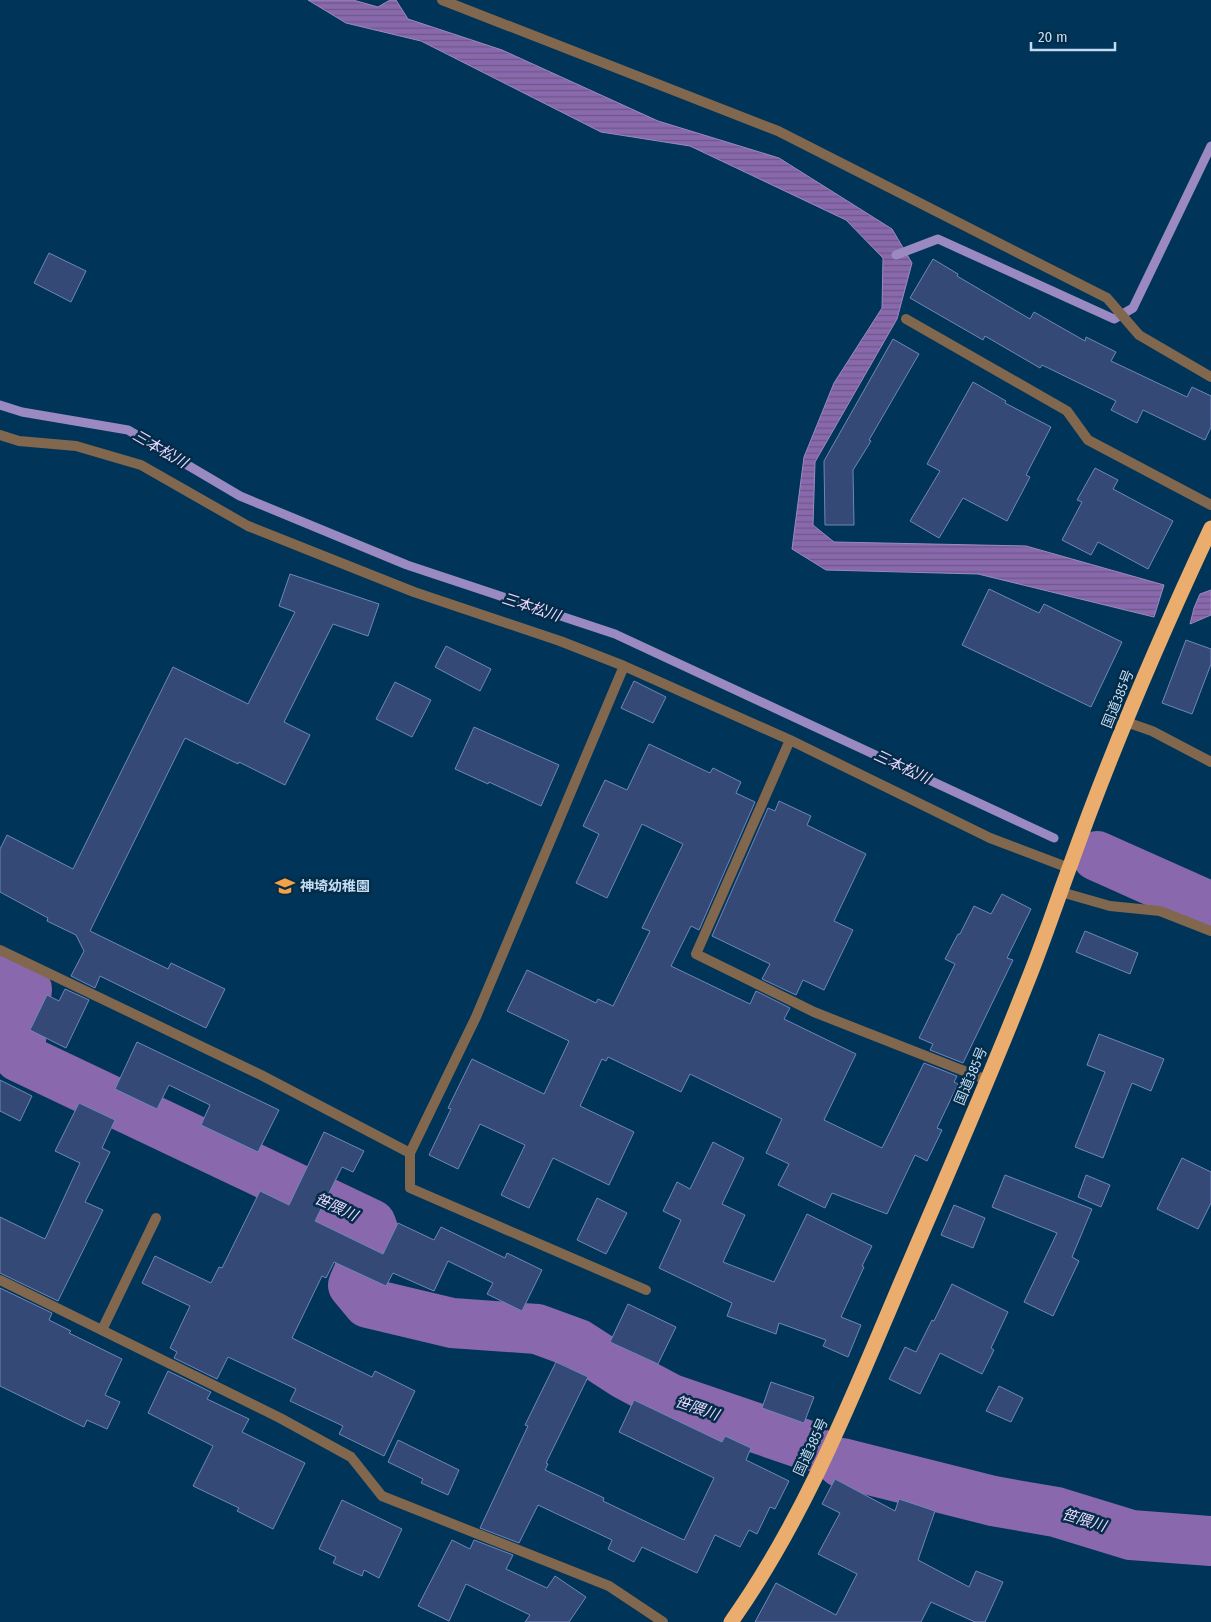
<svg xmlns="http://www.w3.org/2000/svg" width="1211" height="1622" viewBox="0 0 1211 1622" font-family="'Fira Sans Condensed','Noto Sans JP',sans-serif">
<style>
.water{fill:url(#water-rules);stroke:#9b8ac1}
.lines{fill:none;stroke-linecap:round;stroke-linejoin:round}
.stream{stroke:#9b8ac1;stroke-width:9}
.river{stroke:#8a68ad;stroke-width:50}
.building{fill:#354977;stroke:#6f86b9}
.street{stroke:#80674e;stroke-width:10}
.highway{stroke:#ebad6d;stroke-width:15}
.labels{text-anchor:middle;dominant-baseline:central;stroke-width:5;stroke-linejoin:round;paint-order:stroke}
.street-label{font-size:14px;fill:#c2dbf1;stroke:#042b47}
.poi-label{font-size:14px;font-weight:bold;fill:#c2dbf1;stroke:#042b47;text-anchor:start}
.water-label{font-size:15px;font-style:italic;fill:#e9d7fe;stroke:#042b47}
</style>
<defs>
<pattern id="water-rules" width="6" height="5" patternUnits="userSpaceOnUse" patternTransform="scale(1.25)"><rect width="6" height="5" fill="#8a68ad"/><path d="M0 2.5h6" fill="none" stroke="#6a5985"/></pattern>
</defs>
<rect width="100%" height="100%" fill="#003559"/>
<path class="water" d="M 308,0 L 353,0 L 378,7 L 390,0 L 396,0 L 408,19 L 502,50 L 658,121 L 779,158 L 892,229 L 912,263 L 897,319 L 815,462 L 813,525 L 834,542 L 1026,546 L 1164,585 L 1154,617 L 978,574 L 826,570 L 792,549 L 804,457 L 834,383 L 882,308 L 883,258 L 846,220 L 690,146 L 601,132 L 421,41 L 346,23 Z
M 1211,590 L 1211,615 L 1190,624 L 1194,608 L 1200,594 Z"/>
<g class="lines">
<path class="stream" d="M 896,255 L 938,239 L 1114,319 L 1133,308 L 1211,146
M 0,405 L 22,412 L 128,430 L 240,496 L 407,565 L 615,634 L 1054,838"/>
<path class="river" d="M 1097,856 L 1211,907
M 0,976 L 27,989 L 19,1057 L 371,1224 L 375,1235 L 353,1285 L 368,1303 L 452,1323 L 537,1329 L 578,1344 L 626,1375 L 671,1399 L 809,1446
M 842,1463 L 993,1501 L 1056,1512 L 1131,1535 L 1211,1541"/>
</g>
<path class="building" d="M 49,253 L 86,271 L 71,302 L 34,283 Z
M 933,259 L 958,274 L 957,276 L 1030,319 L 1034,312 L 1085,341 L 1086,337 L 1116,352 L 1111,361 L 1187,397 L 1192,387 L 1211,396 L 1211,427 L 1205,440 L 1143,410 L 1137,423 L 1111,410 L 1116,401 L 1042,365 L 1040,368 L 985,336 L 983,340 L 910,298 Z
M 893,339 L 919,354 L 869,440 L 871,441 L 853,470 L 854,525 L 825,525 L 824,461 Z
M 973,382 L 1006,401 L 1005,403 L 1051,427 L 1026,475 L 1030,477 L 1007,521 L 963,498 L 939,538 L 910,521 L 940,471 L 927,464 Z
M 1095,468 L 1118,480 L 1113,489 L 1173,521 L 1148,569 L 1098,542 L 1091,555 L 1062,540 L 1082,502 L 1077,500 Z
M 290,574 L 379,604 L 368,636 L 333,624 L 284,722 L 310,735 L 285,785 L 239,762 L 238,764 L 185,738 L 90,931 L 168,969 L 171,963 L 225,989 L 206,1028 L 100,976 L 95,988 L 71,976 L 84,951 L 76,935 L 47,921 L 48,918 L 0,892 L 0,849 L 7,835 L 73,869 L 173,667 L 248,704 L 295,612 L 279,606 Z
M 989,589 L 1039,613 L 1044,604 L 1122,642 L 1091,707 L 962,645 Z
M 1186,640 L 1211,649 L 1211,664 L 1192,714 L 1162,703 Z
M 446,646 L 491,669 L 480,691 L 435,667 Z
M 634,681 L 666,697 L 653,723 L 621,708 Z
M 395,682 L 431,700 L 412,737 L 376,719 Z
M 474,727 L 559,765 L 541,806 L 489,782 L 488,784 L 455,769 Z
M 649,744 L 710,773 L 713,768 L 741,782 L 736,793 L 755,802 L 699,930 L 691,926 L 671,966 L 750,1004 L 756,991 L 790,1008 L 784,1019 L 856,1054 L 824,1120 L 882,1148 L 924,1063 L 957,1076 L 954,1082 L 958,1084 L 937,1128 L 942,1130 L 927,1161 L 915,1155 L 887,1214 L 832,1193 L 825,1208 L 778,1185 L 789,1164 L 766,1153 L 782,1119 L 690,1074 L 681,1092 L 608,1057 L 606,1061 L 602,1059 L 580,1106 L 634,1132 L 609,1185 L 553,1158 L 529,1208 L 501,1195 L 525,1145 L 480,1124 L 458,1169 L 429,1155 L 451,1109 L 448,1108 L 472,1059 L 544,1094 L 569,1041 L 507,1011 L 527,970 L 596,1003 L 598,999 L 613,1006 L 650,931 L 642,928 L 683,844 L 642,824 L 607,898 L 576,883 L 599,834 L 583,826 L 605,780 L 627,790 Z
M 779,801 L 811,816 L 807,825 L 866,854 L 834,921 L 853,930 L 837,963 L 824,990 L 803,980 L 796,995 L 762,979 L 770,964 L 712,936 L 768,808 L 775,811 Z
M 1002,894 L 1031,909 L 1007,958 L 1013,960 L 963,1063 L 930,1050 L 933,1044 L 919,1038 L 955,964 L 945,959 L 958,934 L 960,934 L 974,906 L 991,914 Z
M 1085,931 L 1138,953 L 1130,974 L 1076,952 Z
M 65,989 L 89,1000 L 66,1048 L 30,1030 L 47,995 L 59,1001 Z
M 1099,1034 L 1164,1059 L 1151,1091 L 1132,1083 L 1103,1158 L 1075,1147 L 1105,1072 L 1087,1065 Z
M 137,1042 L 279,1110 L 258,1152 L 201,1125 L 210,1105 L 169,1085 L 157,1109 L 115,1089 Z
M 0,1080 L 32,1096 L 20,1121 L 0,1111 Z
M 79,1103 L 115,1120 L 102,1148 L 110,1152 L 85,1202 L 103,1210 L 58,1301 L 0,1273 L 0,1217 L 45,1239 L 80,1163 L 55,1151 Z
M 324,1132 L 364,1151 L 353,1172 L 342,1167 L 315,1221 L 383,1254 L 398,1223 L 434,1240 L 441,1227 L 505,1258 L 507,1253 L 542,1270 L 522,1311 L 487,1294 L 493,1283 L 448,1261 L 434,1291 L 393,1273 L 386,1286 L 334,1262 L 326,1278 L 322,1276 L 292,1338 L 372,1377 L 375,1371 L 415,1391 L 384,1456 L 339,1434 L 343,1426 L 290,1401 L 296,1389 L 228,1357 L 217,1379 L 174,1358 L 177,1352 L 170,1348 L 190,1306 L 142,1283 L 155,1256 L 211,1283 L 219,1267 L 222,1268 L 260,1191 L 289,1205 Z
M 713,1142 L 744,1158 L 722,1204 L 745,1215 L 723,1262 L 774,1282 L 807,1214 L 872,1246 L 862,1266 L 864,1267 L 841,1317 L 861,1325 L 848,1357 L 823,1346 L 826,1340 L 779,1323 L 776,1334 L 727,1316 L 732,1303 L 659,1268 L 681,1220 L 663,1211 L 677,1182 L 690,1189 Z
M 1182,1158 L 1211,1172 L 1211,1203 L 1198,1229 L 1157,1209 Z
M 1005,1175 L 1092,1209 L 1072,1257 L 1079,1261 L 1053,1316 L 1024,1302 L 1057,1233 L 992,1207 Z
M 1086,1175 L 1110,1185 L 1101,1207 L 1078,1197 Z
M 597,1198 L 627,1213 L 606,1254 L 577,1240 Z
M 954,1205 L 985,1218 L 973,1248 L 941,1235 Z
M 952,1284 L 1008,1312 L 991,1348 L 994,1350 L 982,1374 L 940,1353 L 920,1394 L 889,1379 L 905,1347 L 916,1352 L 932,1320 L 934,1321 Z
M 0,1288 L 52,1313 L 49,1320 L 71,1331 L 69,1333 L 122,1359 L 105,1395 L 120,1402 L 107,1429 L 87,1420 L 84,1427 L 0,1386 Z
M 628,1304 L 676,1327 L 658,1364 L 610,1342 Z
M 556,1362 L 588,1377 L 546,1463 L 548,1464 L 545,1470 L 604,1498 L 603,1501 L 684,1540 L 714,1478 L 619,1432 L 634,1400 L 722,1442 L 725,1436 L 751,1448 L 746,1460 L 789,1481 L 775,1509 L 770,1507 L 757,1534 L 749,1530 L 740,1547 L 715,1535 L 697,1573 L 642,1547 L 634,1562 L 608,1549 L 612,1540 L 538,1505 L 519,1543 L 480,1528 L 528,1426 L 525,1425 Z
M 168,1371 L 211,1392 L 207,1399 L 249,1419 L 242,1432 L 305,1463 L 273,1529 L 237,1511 L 239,1508 L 193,1486 L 213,1446 L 148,1413 Z
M 771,1382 L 814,1397 L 804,1423 L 762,1408 Z
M 999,1386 L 1023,1398 L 1011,1422 L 986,1411 Z
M 398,1440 L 459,1470 L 448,1495 L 421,1483 L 423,1479 L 388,1462 Z
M 835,1479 L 895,1511 L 899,1499 L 935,1511 L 918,1560 L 969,1587 L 976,1571 L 1003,1582 L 985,1622 L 975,1622 L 931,1602 L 921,1622 L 755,1622 L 776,1583 L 836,1615 L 857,1574 L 818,1554 L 840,1513 L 822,1504 Z
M 342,1500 L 402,1529 L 379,1578 L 364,1570 L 362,1576 L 333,1563 L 336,1557 L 319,1549 Z
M 452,1540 L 470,1549 L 474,1540 L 513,1555 L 506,1569 L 547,1588 L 555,1576 L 586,1597 L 569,1622 L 525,1622 L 530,1615 L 466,1584 L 449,1621 L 418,1606 Z"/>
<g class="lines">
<path class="street" d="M 442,0 L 778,131 L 1107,298 L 1139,335 L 1211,377
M 906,319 L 1067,411 L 1088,440 L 1211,505
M 0,435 L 19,441 L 76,446 L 141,465 L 248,526 L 414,592 L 560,641 L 624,666 L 790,740 L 990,838 L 1069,868
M 1126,722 L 1152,731 L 1211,762
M 790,740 L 696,954 L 814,1012 L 987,1080
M 1061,892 L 1110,906 L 1160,911 L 1211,931
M 0,950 L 261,1075 L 410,1153 L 476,1017 L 624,666
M 410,1153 L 410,1188 L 646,1290
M 0,1280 L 280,1418 L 351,1457 L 382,1496 L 609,1586 L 663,1622
M 102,1330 L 156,1218"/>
<path class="highway" d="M 731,1622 C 807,1515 854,1392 905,1273 C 946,1177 988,1082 1026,985 C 1042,946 1055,906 1070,866 C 1111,751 1159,639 1211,528"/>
</g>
<defs>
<symbol id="school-bare" viewBox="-9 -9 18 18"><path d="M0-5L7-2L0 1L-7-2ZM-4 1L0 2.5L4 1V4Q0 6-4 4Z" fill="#f5a246" stroke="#042b47" stroke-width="2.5" paint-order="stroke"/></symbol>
</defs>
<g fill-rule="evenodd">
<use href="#school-bare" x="271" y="872" width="28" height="28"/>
</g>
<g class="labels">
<g class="street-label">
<text transform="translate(1118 699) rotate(-68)">国道385号</text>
<text transform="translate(971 1076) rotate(-67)">国道385号</text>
<text transform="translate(811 1447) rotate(-65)">国道385号</text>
</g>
<g class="poi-label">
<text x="300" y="886">神埼幼稚園</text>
</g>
<g class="water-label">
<text transform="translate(160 449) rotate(30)">三本松川</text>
<text transform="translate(531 607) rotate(18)">三本松川</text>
<text transform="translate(902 767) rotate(25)">三本松川</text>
<text transform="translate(336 1207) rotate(25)">笹隈川</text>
<text transform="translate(697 1408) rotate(19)">笹隈川</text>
<text transform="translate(1084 1520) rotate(17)">笹隈川</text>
</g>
</g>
<path d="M1031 42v8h84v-8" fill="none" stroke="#c2dbf1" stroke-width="2.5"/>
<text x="1038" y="42" font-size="15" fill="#c2dbf1" stroke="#042b47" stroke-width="4" paint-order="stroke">20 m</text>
</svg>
